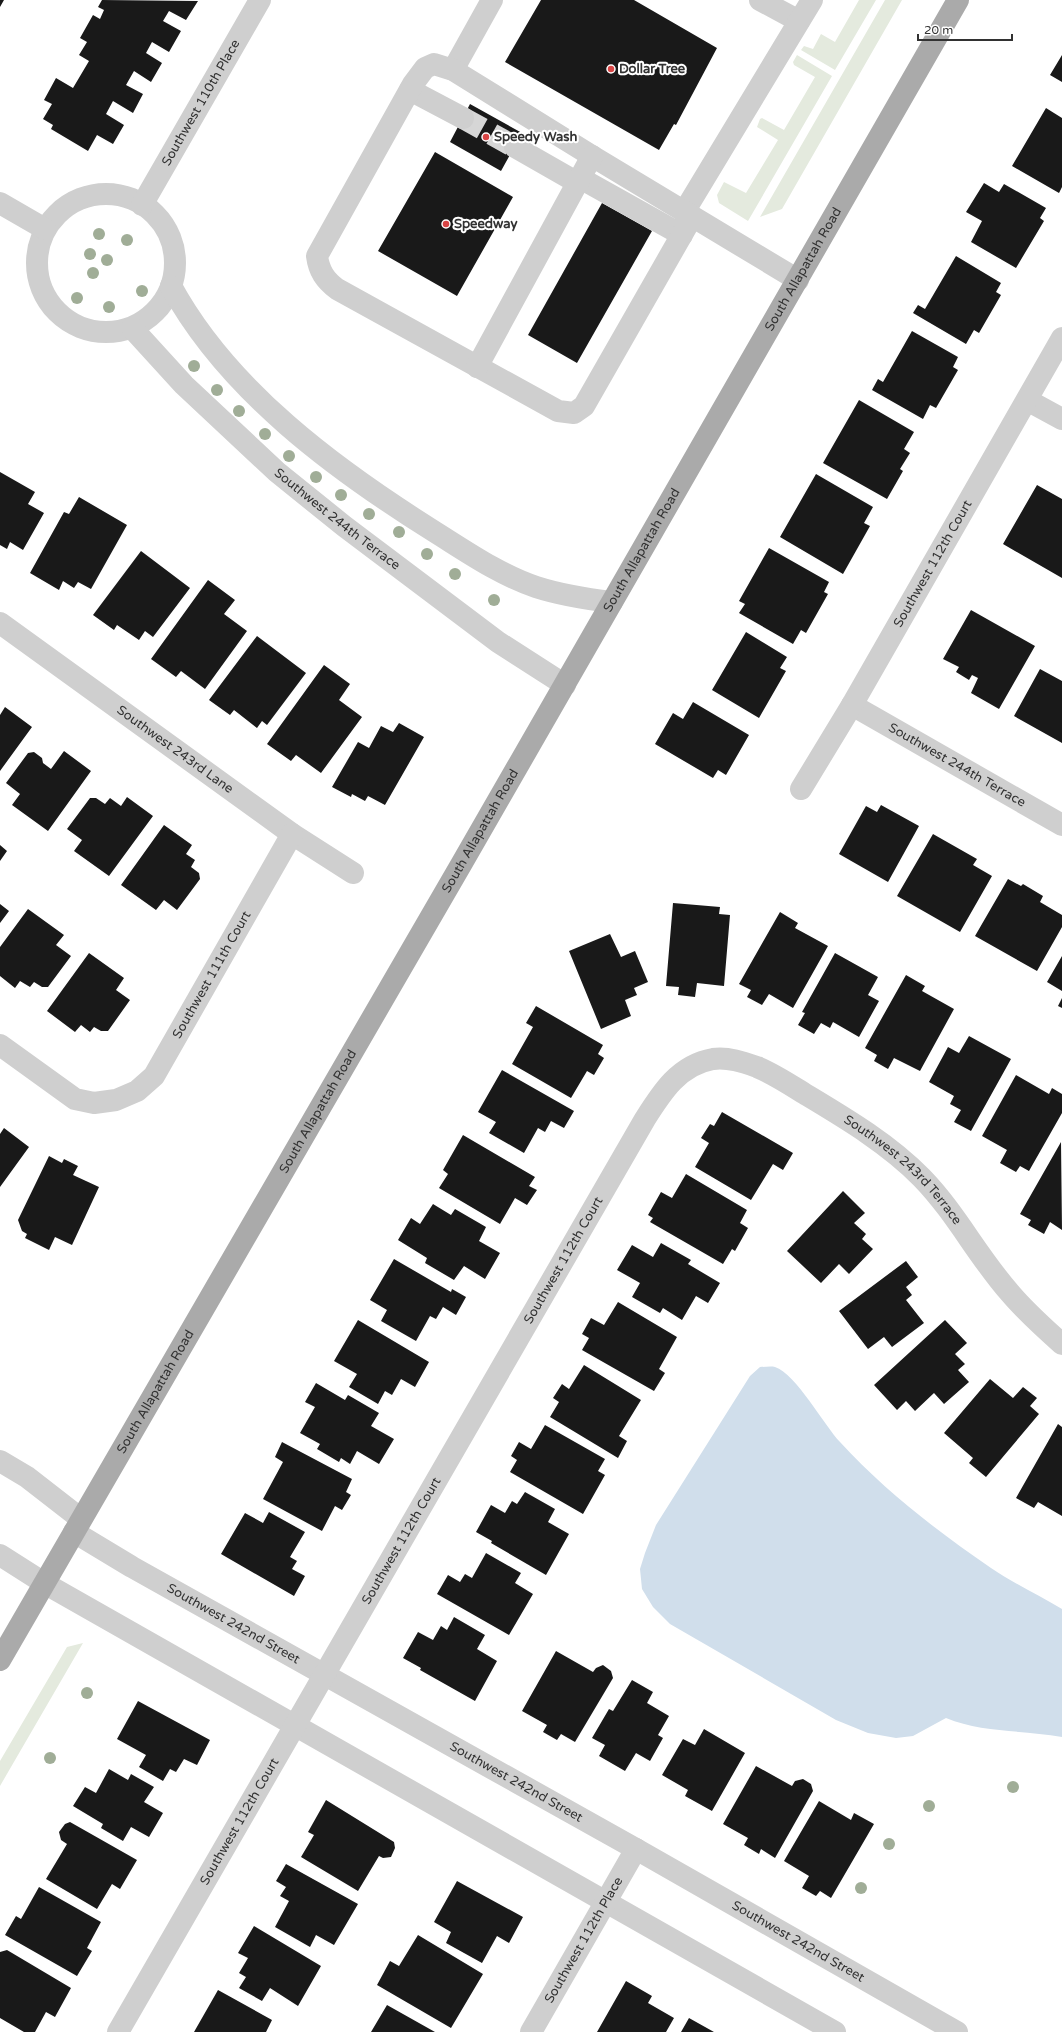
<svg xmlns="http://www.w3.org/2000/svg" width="1062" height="2032" viewBox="0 0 1062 2032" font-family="'Varela Round',sans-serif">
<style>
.green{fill:#e4eade}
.water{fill:#d0deeb}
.building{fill:#191919}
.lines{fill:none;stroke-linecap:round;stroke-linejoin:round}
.minor-tunnel{stroke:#d6d6d6;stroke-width:22;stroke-dasharray:22 11;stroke-linecap:butt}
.minor{stroke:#cfcfcf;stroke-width:22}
.major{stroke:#aaa;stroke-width:22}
.tree{fill:#a0ad97}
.poi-dot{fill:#d84545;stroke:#fff;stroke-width:1.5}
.labels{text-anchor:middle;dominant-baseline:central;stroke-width:4;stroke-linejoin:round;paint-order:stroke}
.poi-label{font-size:13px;font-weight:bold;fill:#323232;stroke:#fff;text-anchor:start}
.street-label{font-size:13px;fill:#323232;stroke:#fff}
</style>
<rect width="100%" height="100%" fill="#fff"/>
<path class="green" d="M 859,0 L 876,0 L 835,70 L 801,50 L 804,46 L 813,49 L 821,34 L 835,42 Z
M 885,0 L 902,0 L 782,209 L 760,217 Z
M 797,55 L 832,76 L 748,221 L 719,203 L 717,195 L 724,182 L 746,193 L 778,140 L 757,127 L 760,119 L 762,118 L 784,130 L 815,77 L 794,65 L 793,62 Z
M 83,1643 L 0,1786 L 0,1761 L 67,1647 Z"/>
<path class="water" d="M 760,1367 C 765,1367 771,1366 775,1367 C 796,1374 824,1425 840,1442 C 885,1491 937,1531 991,1568 C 1013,1583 1039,1595 1062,1609 L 1062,1737 C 1024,1730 982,1733 946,1718 L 913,1736 L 896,1738 L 868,1733 L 836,1720 L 670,1624 L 653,1607 L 642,1589 L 640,1569 L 645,1553 L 656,1525 L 750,1376 Z"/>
<path class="building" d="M 0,0 L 4,0 L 0,7 Z
M 102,0 L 198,1 L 186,20 L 169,11 L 163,21 L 181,31 L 169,52 L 152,42 L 146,53 L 162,63 L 151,82 L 134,71 L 126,85 L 143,94 L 133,113 L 113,101 L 106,114 L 124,125 L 113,144 L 97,135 L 88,151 L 51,129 L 53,125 L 43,119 L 52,104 L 44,100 L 56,78 L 73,88 L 89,61 L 79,55 L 87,42 L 80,38 L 93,15 L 100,19 L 104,10 L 98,7 Z
M 541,0 L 634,0 L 717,48 L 676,125 L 674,124 L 659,150 L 505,62 Z
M 1062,55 L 1062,82 L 1050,75 Z
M 470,104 L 522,133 L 501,171 L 450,142 Z
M 1046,108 L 1062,118 L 1062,187 L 1059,193 L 1012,166 Z
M 435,152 L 513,197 L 457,296 L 378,251 Z
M 984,183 L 999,192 L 1004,184 L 1046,208 L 1040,218 L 1044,221 L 1016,268 L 971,242 L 982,221 L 966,212 Z
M 602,203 L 652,231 L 577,363 L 528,335 Z
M 956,256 L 1001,283 L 996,292 L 1001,295 L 979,333 L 974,330 L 966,344 L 913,313 L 918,305 L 925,309 Z
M 912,331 L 958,357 L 953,367 L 958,370 L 936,408 L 930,405 L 923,419 L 872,390 L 878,379 L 883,382 Z
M 859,400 L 914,432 L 904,449 L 910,453 L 900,469 L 903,471 L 887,499 L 823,463 Z
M 0,472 L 35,492 L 28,504 L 44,513 L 23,550 L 10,542 L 7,549 L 0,545 Z
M 816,474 L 873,507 L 864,523 L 870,526 L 843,574 L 780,537 Z
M 1037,485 L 1062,499 L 1062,578 L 1003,544 Z
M 79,497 L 127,525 L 91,589 L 78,582 L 74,588 L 63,581 L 59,590 L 30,573 L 64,512 L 69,514 Z
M 769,548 L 829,582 L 824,592 L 828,594 L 806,633 L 801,630 L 793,644 L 739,613 L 745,604 L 739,601 Z
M 141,551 L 190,588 L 153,637 L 145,631 L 139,640 L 117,625 L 114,630 L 93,615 Z
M 208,580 L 235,600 L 224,614 L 247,631 L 205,689 L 181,671 L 176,677 L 151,659 Z
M 971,610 L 1035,646 L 999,709 L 971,693 L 978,678 L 972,675 L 969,680 L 956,672 L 959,667 L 943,659 Z
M 746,632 L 787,657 L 780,668 L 786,671 L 759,718 L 712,690 Z
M 257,636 L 306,673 L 267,725 L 262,721 L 257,728 L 234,710 L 230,715 L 209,700 Z
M 324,665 L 350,684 L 339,700 L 362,717 L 321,773 L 296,755 L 291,761 L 267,744 Z
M 1040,669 L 1062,681 L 1062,743 L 1014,716 Z
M 693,702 L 749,735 L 726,775 L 718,770 L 713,778 L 655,744 L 673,713 L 683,719 Z
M 5,707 L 32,727 L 0,771 L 0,715 Z
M 399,723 L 424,737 L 385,805 L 368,796 L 365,801 L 352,794 L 351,797 L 332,787 L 358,742 L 369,748 L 381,726 L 393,732 Z
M 64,751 L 91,771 L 48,831 L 12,805 L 20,794 L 6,783 L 28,753 L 34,752 L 42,758 L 43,763 L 51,769 Z
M 127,797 L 153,816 L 109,876 L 74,851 L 82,840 L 67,829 L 90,798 L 96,798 L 105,804 L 110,798 L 121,806 Z
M 881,805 L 919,826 L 888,882 L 839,854 L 866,806 L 877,812 Z
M 164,825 L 192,845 L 186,854 L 195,860 L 191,867 L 199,873 L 200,879 L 177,910 L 164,900 L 156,910 L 121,885 Z
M 933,834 L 977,859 L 973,865 L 992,876 L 960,932 L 897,896 Z
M 0,845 L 7,851 L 0,861 Z
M 1008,879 L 1021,886 L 1023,884 L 1043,896 L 1040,902 L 1062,915 L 1062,927 L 1037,971 L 975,936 Z
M 673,903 L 720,907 L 719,914 L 730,915 L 724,986 L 697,983 L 695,997 L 678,995 L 679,987 L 666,986 Z
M 0,904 L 9,911 L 0,923 Z
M 28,909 L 64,935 L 56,945 L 71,956 L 48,987 L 42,987 L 34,982 L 30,987 L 20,981 L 15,988 L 0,976 L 0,947 Z
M 780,912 L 798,923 L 795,928 L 828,946 L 793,1008 L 769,994 L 762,1005 L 747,997 L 751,990 L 739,984 Z
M 610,934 L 621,957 L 635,951 L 648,982 L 634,988 L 637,995 L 625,1000 L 631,1016 L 601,1029 L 569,951 Z
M 89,953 L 124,978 L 116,990 L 130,1000 L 108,1031 L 101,1031 L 94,1027 L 90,1032 L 81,1025 L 75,1032 L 47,1011 Z
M 835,953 L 878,977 L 868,995 L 879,1001 L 859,1037 L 833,1022 L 830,1028 L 821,1023 L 814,1034 L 798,1025 L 805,1013 L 802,1012 Z
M 1062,956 L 1062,991 L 1047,982 Z
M 906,975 L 925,986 L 922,991 L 954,1009 L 920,1071 L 894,1058 L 888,1069 L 874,1061 L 877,1055 L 865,1048 Z
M 1062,998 L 1062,1008 L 1058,1006 Z
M 536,1006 L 603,1045 L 598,1054 L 604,1058 L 594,1075 L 587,1071 L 571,1098 L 512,1064 L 533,1027 L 526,1023 Z
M 969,1036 L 1011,1059 L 971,1131 L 954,1122 L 961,1110 L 950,1104 L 954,1096 L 929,1082 L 948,1047 L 959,1053 Z
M 502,1070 L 574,1111 L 564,1128 L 551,1121 L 545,1132 L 538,1128 L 524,1153 L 489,1133 L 496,1122 L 478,1112 Z
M 1016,1075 L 1049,1094 L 1052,1088 L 1062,1094 L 1062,1113 L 1029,1171 L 1020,1166 L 1016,1172 L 1000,1163 L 1007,1150 L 982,1136 Z
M 722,1112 L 793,1153 L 783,1170 L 773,1164 L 751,1200 L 695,1167 L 709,1143 L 701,1138 L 710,1124 L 714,1126 Z
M 4,1128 L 29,1147 L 0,1187 L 0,1134 Z
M 463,1135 L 535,1177 L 529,1186 L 537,1190 L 527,1205 L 515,1198 L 500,1224 L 439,1188 L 448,1174 L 443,1170 Z
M 1061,1142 L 1062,1230 L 1050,1222 L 1044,1234 L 1028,1225 L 1031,1220 L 1020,1214 Z
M 49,1156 L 62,1163 L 64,1159 L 78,1166 L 73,1175 L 99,1187 L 72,1245 L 55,1237 L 49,1250 L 25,1238 L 27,1234 L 22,1231 L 18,1220 Z
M 686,1174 L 747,1210 L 740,1223 L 748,1228 L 735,1251 L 732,1249 L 723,1264 L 650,1222 L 653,1218 L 648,1215 L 661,1192 L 672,1198 Z
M 843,1191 L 865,1213 L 854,1223 L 866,1234 L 862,1239 L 873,1249 L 849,1274 L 839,1264 L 821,1283 L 787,1251 Z
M 433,1204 L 451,1215 L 455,1209 L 486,1227 L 479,1241 L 500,1253 L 485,1279 L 464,1266 L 454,1280 L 425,1263 L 427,1258 L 398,1240 L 411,1218 L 420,1224 Z
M 661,1243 L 691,1260 L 688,1264 L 720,1283 L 708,1303 L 696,1296 L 682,1320 L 663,1308 L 660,1313 L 632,1297 L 640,1283 L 617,1270 L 632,1245 L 653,1257 Z
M 394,1259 L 451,1292 L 452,1289 L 466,1297 L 456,1315 L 443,1307 L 436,1319 L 430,1316 L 416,1341 L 381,1321 L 387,1310 L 370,1300 Z
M 906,1261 L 918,1277 L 906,1287 L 912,1295 L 906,1300 L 924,1323 L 892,1347 L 884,1337 L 868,1349 L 839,1311 Z
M 618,1302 L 677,1337 L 659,1369 L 665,1373 L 654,1391 L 582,1350 L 589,1338 L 582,1334 L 591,1318 L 604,1325 Z
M 358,1320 L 429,1362 L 415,1387 L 401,1379 L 392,1395 L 385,1391 L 378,1404 L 349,1387 L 357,1374 L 334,1361 Z
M 945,1320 L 967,1343 L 955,1354 L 965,1364 L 958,1370 L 969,1382 L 944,1404 L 934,1393 L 915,1411 L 906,1401 L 897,1410 L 874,1385 Z
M 584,1365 L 641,1400 L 619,1436 L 627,1441 L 618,1458 L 550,1417 L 559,1402 L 553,1398 L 562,1384 L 569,1389 Z
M 990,1379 L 1013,1398 L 1023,1387 L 1037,1398 L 1030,1406 L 1039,1414 L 986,1477 L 969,1463 L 973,1458 L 944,1433 Z
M 316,1383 L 345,1400 L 348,1395 L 379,1413 L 371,1426 L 394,1439 L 379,1464 L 357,1451 L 350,1464 L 341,1458 L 339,1462 L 317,1449 L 320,1444 L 300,1433 L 315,1407 L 305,1402 Z
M 1058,1424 L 1062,1427 L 1062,1516 L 1038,1502 L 1034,1508 L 1016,1498 Z
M 545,1425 L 605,1459 L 598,1471 L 605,1475 L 583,1514 L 510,1472 L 517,1460 L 511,1456 L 519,1442 L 531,1449 Z
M 282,1442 L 352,1479 L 346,1492 L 351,1495 L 342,1510 L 335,1506 L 322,1531 L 263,1499 L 283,1462 L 275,1457 Z
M 525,1492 L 555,1509 L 548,1522 L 569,1534 L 546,1575 L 491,1543 L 492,1541 L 476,1532 L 491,1505 L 505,1513 L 512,1501 L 517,1504 Z
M 269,1512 L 305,1532 L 290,1557 L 297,1561 L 292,1569 L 305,1576 L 294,1596 L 221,1554 L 245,1513 L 263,1523 Z
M 486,1553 L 521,1573 L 515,1583 L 533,1594 L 509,1635 L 437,1594 L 448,1575 L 460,1582 L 465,1574 L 472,1578 Z
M 454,1617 L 485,1635 L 477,1649 L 497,1661 L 475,1701 L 420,1670 L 421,1668 L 403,1658 L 418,1632 L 433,1640 L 441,1626 L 447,1630 Z
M 556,1651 L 593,1672 L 596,1668 L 603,1665 L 611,1671 L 613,1678 L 575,1742 L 561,1734 L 557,1740 L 543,1732 L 547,1725 L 522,1711 Z
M 632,1680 L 653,1692 L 647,1703 L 669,1716 L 658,1735 L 663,1738 L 650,1761 L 636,1753 L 625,1771 L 599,1756 L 605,1745 L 592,1738 L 609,1709 L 613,1711 Z
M 138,1701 L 210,1740 L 197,1765 L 184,1759 L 176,1772 L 170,1769 L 163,1781 L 139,1767 L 146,1755 L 117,1739 Z
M 704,1729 L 745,1753 L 712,1811 L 685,1796 L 688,1790 L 662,1775 L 683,1739 L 695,1745 Z
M 756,1766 L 792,1786 L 795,1781 L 803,1779 L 811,1784 L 813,1791 L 775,1858 L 761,1849 L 759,1854 L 744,1845 L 748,1838 L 723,1824 Z
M 109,1769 L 128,1780 L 131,1774 L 154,1787 L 144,1802 L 163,1813 L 149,1837 L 131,1827 L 123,1841 L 101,1828 L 103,1824 L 73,1806 L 85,1787 L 96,1793 Z
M 326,1800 L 394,1842 L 395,1848 L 391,1857 L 383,1858 L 379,1856 L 358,1891 L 301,1857 L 314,1835 L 308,1832 Z
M 819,1801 L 851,1820 L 854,1813 L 874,1824 L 831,1898 L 820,1891 L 816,1896 L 802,1888 L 809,1876 L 784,1861 Z
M 70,1822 L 137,1860 L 120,1889 L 112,1884 L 97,1909 L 46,1879 L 67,1844 L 61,1840 L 59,1832 L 65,1824 Z
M 286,1864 L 358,1904 L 334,1945 L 316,1935 L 310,1947 L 275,1927 L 289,1901 L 280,1896 L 286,1887 L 276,1881 Z
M 457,1881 L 523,1917 L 509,1943 L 497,1936 L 482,1963 L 446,1943 L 451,1932 L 434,1922 Z
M 39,1887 L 101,1922 L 87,1948 L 92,1951 L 77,1976 L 5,1935 L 16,1916 L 21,1919 Z
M 254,1926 L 321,1966 L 298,2006 L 270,1988 L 262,2001 L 239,1988 L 246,1977 L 239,1973 L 248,1958 L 238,1953 Z
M 418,1935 L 483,1974 L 451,2028 L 377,1985 L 390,1961 L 399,1966 Z
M 7,1950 L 71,1988 L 55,2017 L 46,2012 L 35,2032 L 24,2032 L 0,2018 L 0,1952 Z
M 626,1981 L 652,1996 L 648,2003 L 674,2018 L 666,2032 L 597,2032 Z
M 218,1990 L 272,2020 L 266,2032 L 194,2032 Z
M 387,2005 L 435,2032 L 371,2032 Z
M 689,2018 L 714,2032 L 681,2032 Z"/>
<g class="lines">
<path class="minor-tunnel" d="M 463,118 L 515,147"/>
<g class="minor">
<path d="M 760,0 L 799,21"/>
<path d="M 453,70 L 492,0"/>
<path d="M 410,90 L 463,118"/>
<path d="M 515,147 L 578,183"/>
<path d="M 580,178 L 682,235"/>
<circle cx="106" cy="263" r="69"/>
<path d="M 0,203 L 45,229"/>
<path id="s1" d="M 142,205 L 260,0"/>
<path d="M 684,212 L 812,0"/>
<path d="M 692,217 L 584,406 L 574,413 L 558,411 L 337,289 C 325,280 319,271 317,256 L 413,84 L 425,68 L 434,64 L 453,70 L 592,156 L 798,280"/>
<path d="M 171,286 C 228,391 336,470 435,532 C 467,552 500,575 536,587 C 561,595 586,599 612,602"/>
<path id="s2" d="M 132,328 L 184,385 L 277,472 L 344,526 L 498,642 L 565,685"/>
<path d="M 477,367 L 592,156"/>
<path d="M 1027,400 L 1062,419"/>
<path id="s3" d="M 0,623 L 292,834 L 353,873"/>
<path id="s4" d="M 852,705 L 1062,825"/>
<path id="s5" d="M 801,789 L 852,705 L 1062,338"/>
<path id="s6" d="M 0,1045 L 75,1099 L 94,1103 L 116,1100 L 137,1091 L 154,1076 L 292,834"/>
<path d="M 0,1461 L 27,1477 L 81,1519"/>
<path id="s7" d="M 74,1532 L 132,1567 L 636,1849 L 957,2032"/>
<path d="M 0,1555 L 44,1583 L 835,2032"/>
<path id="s8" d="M 118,2032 L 645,1119 C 662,1092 679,1065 713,1059 C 728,1057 743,1062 757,1067 C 774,1074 789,1084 805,1094 C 845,1118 889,1144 922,1178 C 956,1213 978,1257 1010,1293 C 1026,1312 1044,1328 1062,1344"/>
<path id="s9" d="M 531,2032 L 636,1849"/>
</g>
<path class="major" id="s10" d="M 0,1660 L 462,863 L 958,0"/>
</g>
<g class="tree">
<circle cx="99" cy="234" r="6"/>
<circle cx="127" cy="240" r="6"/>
<circle cx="90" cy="254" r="6"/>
<circle cx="107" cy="260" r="6"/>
<circle cx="93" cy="273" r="6"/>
<circle cx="142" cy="291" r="6"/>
<circle cx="77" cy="298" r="6"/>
<circle cx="109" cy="307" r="6"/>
<circle cx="194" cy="366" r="6"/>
<circle cx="217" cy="390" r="6"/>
<circle cx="239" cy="411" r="6"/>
<circle cx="265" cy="434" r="6"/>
<circle cx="289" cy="456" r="6"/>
<circle cx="316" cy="477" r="6"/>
<circle cx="341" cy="495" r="6"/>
<circle cx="369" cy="514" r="6"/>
<circle cx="399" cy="532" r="6"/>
<circle cx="427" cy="554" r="6"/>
<circle cx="455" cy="574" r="6"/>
<circle cx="494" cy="600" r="6"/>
<circle cx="87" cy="1693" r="6"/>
<circle cx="50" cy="1758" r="6"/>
<circle cx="1013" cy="1787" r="6"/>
<circle cx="929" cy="1806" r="6"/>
<circle cx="889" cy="1844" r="6"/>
<circle cx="861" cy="1888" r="6"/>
</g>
<g class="poi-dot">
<circle cx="611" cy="69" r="4"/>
<circle cx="486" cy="137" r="4"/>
<circle cx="446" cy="224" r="4"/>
</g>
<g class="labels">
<g class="poi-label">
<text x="619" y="69">Dollar Tree</text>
<text x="494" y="137">Speedy Wash</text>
<text x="454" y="224">Speedway</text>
</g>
<g class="street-label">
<text stroke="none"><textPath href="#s1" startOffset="118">Southwest 110th Place</textPath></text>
<text stroke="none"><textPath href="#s10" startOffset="1606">South Allapattah Road</textPath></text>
<text stroke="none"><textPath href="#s2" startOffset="281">Southwest 244th Terrace</textPath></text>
<text stroke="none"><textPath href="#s10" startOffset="1282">South Allapattah Road</textPath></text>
<text stroke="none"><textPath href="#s5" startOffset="261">Southwest 112th Court</textPath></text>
<text stroke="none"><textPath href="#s3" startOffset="216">Southwest 243rd Lane</textPath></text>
<text stroke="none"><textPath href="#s4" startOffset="121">Southwest 244th Terrace</textPath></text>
<text stroke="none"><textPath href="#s10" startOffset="958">South Allapattah Road</textPath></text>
<text stroke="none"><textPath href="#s6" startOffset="296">Southwest 111th Court</textPath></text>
<text stroke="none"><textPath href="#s10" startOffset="634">South Allapattah Road</textPath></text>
<text stroke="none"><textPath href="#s8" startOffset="1373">Southwest 243rd Terrace</textPath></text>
<text stroke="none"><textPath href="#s8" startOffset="891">Southwest 112th Court</textPath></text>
<text stroke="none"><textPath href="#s10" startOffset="310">South Allapattah Road</textPath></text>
<text stroke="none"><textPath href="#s8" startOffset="567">Southwest 112th Court</textPath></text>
<text stroke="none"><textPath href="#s7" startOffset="184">Southwest 242nd Street</textPath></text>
<text stroke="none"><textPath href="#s7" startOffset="508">Southwest 242nd Street</textPath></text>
<text stroke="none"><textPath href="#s8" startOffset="243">Southwest 112th Court</textPath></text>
<text stroke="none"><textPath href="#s9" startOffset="106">Southwest 112th Place</textPath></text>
<text stroke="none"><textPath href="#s7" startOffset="832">Southwest 242nd Street</textPath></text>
</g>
</g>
<path d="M918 34v6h94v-6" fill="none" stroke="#323232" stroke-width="2"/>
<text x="924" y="34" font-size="12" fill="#323232" stroke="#ffffff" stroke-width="3" paint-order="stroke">20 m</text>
</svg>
